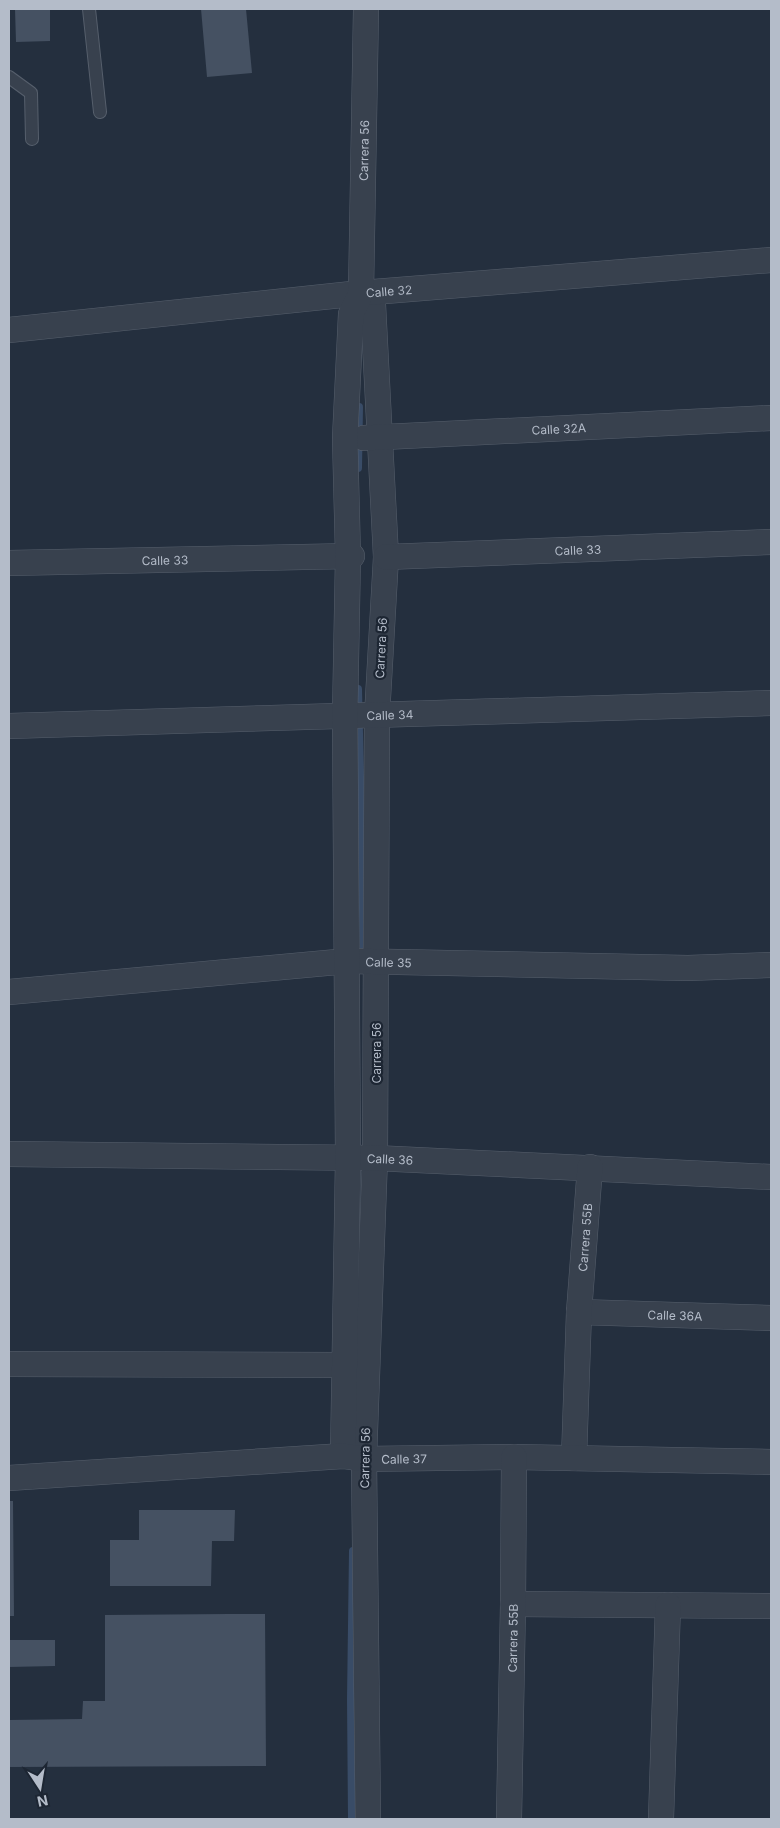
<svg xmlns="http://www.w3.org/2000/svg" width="780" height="1828" viewBox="0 0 780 1828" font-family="Inter,sans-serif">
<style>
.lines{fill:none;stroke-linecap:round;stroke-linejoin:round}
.stream{stroke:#394c67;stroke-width:8}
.building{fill:#455162}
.lane-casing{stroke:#565f6c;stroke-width:14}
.street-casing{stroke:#565f6c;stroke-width:26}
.lane{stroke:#38414e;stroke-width:12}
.street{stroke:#38414e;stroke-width:25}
.labels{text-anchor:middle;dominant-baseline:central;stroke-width:4.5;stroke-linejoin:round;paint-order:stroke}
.street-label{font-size:12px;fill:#b4bcc9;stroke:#1d2633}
</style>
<rect width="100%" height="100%" fill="#242f3e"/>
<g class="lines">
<path class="stream" d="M 358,468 L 359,407
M 358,689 L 364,952
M 352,1819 L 351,1699 L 353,1551"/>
</g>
<path class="building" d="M 15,9 L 50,9 L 50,41 L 16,42 Z
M 201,9 L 246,9 L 252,73 L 207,77 Z
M 9,1501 L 13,1501 L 14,1616 L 9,1616 Z
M 139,1510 L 235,1510 L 234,1541 L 212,1541 L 211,1586 L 110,1586 L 110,1540 L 139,1540 Z
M 229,1614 L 265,1614 L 266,1766 L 9,1767 L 9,1720 L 82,1719 L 83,1701 L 105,1701 L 105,1615 Z
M 9,1640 L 55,1640 L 55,1666 L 9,1667 Z"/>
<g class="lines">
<defs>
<path id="lane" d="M 89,9 L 100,112
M 9,77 L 31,93 L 32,139"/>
<g id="street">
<path d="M 361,293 L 373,304 L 386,557 L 377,716 L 375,1158 L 364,1459 L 368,1819"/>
<path id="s1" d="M 9,330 L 361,293 L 771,260"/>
<path id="s2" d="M 364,438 L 771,418"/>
<path id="s3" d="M 386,557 L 771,542"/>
<path id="s4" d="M 9,563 L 352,556"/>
<path id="s5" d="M 9,726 L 771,703"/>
<path id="s6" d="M 9,992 L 348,961 L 688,968 L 771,965"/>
<path id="s7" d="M 9,1154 L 375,1158 L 771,1177"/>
<path id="s8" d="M 579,1312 L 771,1318"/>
<path d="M 9,1364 L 345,1365"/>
<path id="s9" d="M 343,1456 L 348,1158 L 345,715 L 348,556 L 345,438 L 351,314 L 361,293 L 366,9"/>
<path id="s10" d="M 574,1458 L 579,1312 L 590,1167"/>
<path id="s11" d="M 9,1478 L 343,1456 L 364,1459 L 514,1457 L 771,1462"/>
<path d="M 513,1604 L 771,1606"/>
<path id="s12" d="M 509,1819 L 513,1604 L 514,1457"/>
<path d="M 661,1819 L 668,1605"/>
</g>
</defs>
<use href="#lane" class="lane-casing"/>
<use href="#street" class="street-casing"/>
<use href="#lane" class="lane"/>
<use href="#street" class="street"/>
</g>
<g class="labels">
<g class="street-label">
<text stroke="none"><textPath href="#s9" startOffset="1308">Carrera 56</textPath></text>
<text stroke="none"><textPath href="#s1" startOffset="382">Calle 32</textPath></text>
<text stroke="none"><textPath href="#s2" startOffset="195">Calle 32A</textPath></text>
<text stroke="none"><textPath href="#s3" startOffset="192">Calle 33</textPath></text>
<text stroke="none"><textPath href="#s4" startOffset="156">Calle 33</textPath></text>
<text transform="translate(381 648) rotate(-87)">Carrera 56</text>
<text stroke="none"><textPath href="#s5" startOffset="381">Calle 34</textPath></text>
<text stroke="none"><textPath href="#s6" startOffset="381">Calle 35</textPath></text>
<text transform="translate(376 1053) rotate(-90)">Carrera 56</text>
<text stroke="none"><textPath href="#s7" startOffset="381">Calle 36</textPath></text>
<text stroke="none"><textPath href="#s10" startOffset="221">Carrera 55B</textPath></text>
<text stroke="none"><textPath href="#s8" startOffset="96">Calle 36A</textPath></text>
<text transform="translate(365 1458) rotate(-89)">Carrera 56</text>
<text stroke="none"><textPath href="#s11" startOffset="396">Calle 37</textPath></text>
<text stroke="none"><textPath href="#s12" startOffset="181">Carrera 55B</textPath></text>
</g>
</g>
<rect width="780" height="1828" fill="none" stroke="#b4bcc9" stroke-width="20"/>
<g transform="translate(40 1788) rotate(168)" stroke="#1d2633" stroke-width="4" paint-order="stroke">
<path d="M0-4L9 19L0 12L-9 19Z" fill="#b4bcc9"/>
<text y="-8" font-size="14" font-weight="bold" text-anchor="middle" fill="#b4bcc9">N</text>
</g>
</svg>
